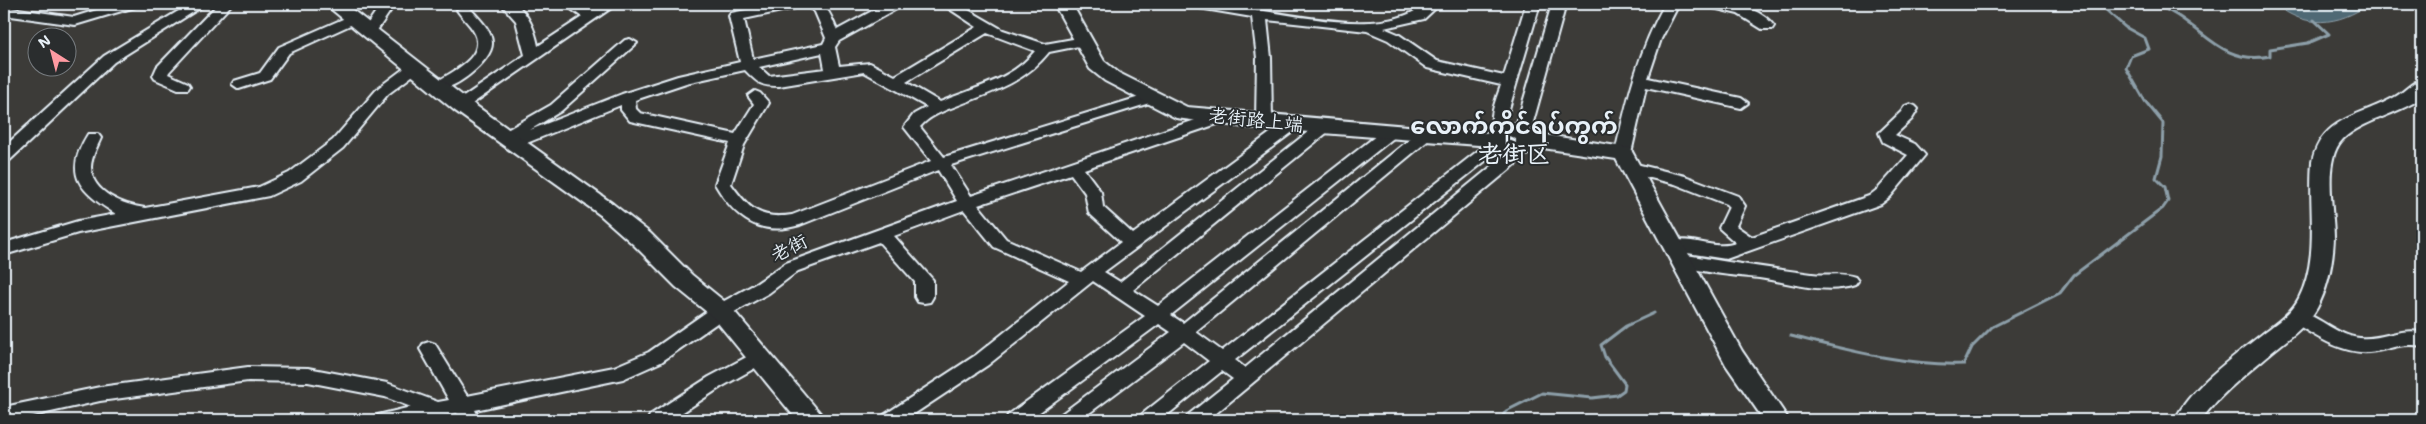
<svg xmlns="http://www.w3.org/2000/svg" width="2426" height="424" viewBox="0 0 2426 424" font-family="'Shantell Sans','LXGW WenKai TC','Noto Sans Myanmar',sans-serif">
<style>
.water{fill:#506975;stroke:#8d9fa9}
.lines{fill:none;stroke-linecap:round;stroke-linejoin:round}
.stream{stroke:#8d9fa9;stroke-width:3}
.minor-casing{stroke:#e8f1f8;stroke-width:4}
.major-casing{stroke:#e8f1f8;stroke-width:4}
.minor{fill:#2a2d2e;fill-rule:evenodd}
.major{fill:#2a2d2e;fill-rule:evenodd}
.labels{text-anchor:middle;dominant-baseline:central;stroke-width:4;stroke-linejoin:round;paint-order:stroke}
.street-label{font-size:19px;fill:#e8f1f8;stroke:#2a2d2e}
.district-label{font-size:24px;font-weight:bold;fill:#e8f1f8;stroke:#2a2d2e}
</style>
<rect width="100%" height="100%" fill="#3c3b38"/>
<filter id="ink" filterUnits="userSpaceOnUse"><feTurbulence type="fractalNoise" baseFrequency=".02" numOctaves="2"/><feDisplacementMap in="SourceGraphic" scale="10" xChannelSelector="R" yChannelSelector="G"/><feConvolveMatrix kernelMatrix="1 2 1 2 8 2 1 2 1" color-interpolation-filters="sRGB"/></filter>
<g filter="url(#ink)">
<path class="water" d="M 2275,4 L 2369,4 C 2338,26 2305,29 2275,4 Z"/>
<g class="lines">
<path class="stream" d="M 2151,4 C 2199,16 2215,67 2270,56 L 2270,49 L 2308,43 L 2329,34 L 2314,20
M 1791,336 C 1848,350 1905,366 1964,364 L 1972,347 L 1992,327 L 2060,293 L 2074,275 L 2163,208 L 2168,201 L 2165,187 L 2156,178 L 2162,156 L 2163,123 L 2145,101 L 2126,68 L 2131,56 L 2149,49 L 2145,38 L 2125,27 L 2106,10 L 2109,5 L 2118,4
M 1500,420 L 1506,411 L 1542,393 L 1592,398 L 1617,395 L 1624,390 L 1625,384 L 1605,357 L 1601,345 L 1626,326 L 1654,313"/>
<defs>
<path id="minor" d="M 116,4 L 137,4 L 135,7 L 75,25 L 4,15 L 4,7 L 74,17 Z
M 190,4 L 206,4 L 114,62 L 10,160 L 4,161 L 4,147 L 104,56 Z
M 218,4 L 232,4 L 169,72 L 168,74 L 188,83 L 190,86 L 188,89 L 178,89 L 155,79 L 153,76 L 157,67 Z
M 381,4 L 395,4 L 374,35 L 364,35 L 362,32 Z
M 501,4 L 516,4 C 529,15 535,30 538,46 L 582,17 L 564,4 L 580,4 L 591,10 L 601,4 L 617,4 L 466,108 L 456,108 L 454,105 L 456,102 L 525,55 L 516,21 Z
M 776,4 L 803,4 L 796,8 L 744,19 L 753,59 L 823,44 L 826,38 L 815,12 L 805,4 C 829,4 828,10 837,30 L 885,4 L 902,4 L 900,7 L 839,41 L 835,47 L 839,66 L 870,63 L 895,76 L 977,27 L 942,4 L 958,4 L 1003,30 L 1045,44 L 1084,37 L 1089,38 L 1091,41 L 1089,44 L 1049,52 C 1027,80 996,91 964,103 C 949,109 931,114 920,127 L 944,157 L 1146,95 L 1151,93 L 1158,98 L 1156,101 L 951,165 L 971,196 L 1216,113 L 1226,113 L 1229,117 L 1226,121 L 1084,169 L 1101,192 L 1103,207 L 1133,234 L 1288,120 L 1298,120 L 1301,124 L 1298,128 L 1104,272 L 1120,282 L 1319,123 L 1329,123 L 1332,127 L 1329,131 L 1133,290 L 1158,306 L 1386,128 L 1396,128 L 1399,132 L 1396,136 L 1171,315 L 1183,323 L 1420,131 L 1430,131 L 1433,135 L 1430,139 L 1196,332 L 1222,351 L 1493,139 L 1503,139 L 1506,143 L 1503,147 L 1235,360 L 1245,368 L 1504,156 L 1513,146 L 1523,146 L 1526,150 L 1516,164 L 1208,420 L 1186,420 L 1188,415 L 1233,379 L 1222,371 L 1161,420 L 1139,420 L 1141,415 L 1209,361 L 1184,342 L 1080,420 L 1058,420 L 1060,415 L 1171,332 L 1159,324 L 1029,420 L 1006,420 L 1008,415 L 1145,316 L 1093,281 L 988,365 L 905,420 L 882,420 L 884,415 L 976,355 L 1069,281 L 994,247 L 964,210 L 894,236 L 933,280 L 933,297 L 930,302 L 924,303 L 918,302 L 915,297 L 915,282 L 879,242 L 798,271 L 769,293 L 727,316 L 661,362 L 623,379 L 475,410 L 480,420 L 461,420 L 457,413 L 422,420 L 376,420 L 378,415 L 411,407 L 385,397 L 308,382 L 248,381 L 100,401 L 15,420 L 4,420 L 4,407 L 100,387 L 248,367 L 308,368 L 387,383 L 438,402 L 449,400 L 420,349 L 423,344 L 429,342 L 435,344 L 467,396 L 614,367 L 649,352 L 715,306 L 757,283 L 786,263 L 957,201 L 938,170 L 800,225 C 759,237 735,218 715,184 L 730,143 L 630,121 L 621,110 L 621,105 L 517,147 L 507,147 L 504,143 L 509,138 L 504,134 L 507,130 L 551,105 L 625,40 L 630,39 L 637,43 L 561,111 L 530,130 L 622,94 L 678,76 L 740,62 L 729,16 L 731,13 ZM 987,33 L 1035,51 C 1012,80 973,88 940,102 L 906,82 ZM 822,53 L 825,69 L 769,76 L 759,67 ZM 745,70 C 758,83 760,86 779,86 L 864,72 L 927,107 L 914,114 L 904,127 L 931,161 L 792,215 C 760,220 749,209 731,184 L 744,145 L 769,103 L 760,93 L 755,91 L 748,96 L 754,104 L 735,134 L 640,113 L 636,109 L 635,100 L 686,83 ZM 1071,174 L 1085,193 L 1089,213 L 1121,242 L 1081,272 L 1006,239 L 978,205 Z
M 1192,4 C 1255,0 1375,47 1425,4 L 1440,4 L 1424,19 L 1384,28 L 1398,34 L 1437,61 L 1504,76 L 1526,4 L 1540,4 L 1506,119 L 1509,132 L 1506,136 L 1496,136 C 1486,120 1496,101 1501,85 L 1427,68 L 1388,40 L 1367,31 L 1267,20 L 1271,58 L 1272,122 L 1269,126 L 1259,126 L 1256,122 L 1257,58 L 1252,17 L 1199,8 Z
M 1552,4 L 1566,4 L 1530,133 L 1527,137 L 1517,137 L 1514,133 Z
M 1665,4 L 1679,4 L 1661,39 L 1648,78 L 1741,98 L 1748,103 L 1741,108 L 1646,87 L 1631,153 L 1628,157 L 1618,157 L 1615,153 C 1627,101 1638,51 1665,4 Z
M 1707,4 C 1729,3 1759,6 1774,26 L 1772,29 L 1762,29 L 1738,14 L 1709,7 Z
M 464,6 L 469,7 C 477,17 492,29 492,43 C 493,61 450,94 435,89 L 433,86 L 435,83 C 451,72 488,57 474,32 C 470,24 462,18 457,10 Z
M 352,15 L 359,19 L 357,22 L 289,53 L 270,79 L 239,89 L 232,84 L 234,81 L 260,73 L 279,47 Z
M 415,62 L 420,64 L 422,67 L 420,70 L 388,94 L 343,148 L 301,181 L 269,196 L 78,233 L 4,255 L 4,243 L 78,221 L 116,214 C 81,192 62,175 88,134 L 98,134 L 101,138 C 97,147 91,158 91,167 C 91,193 124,205 145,208 L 259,187 L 289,173 L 333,140 L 378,88 L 410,64 Z
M 1910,104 L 1915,106 L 1918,109 L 1912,119 L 1895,135 L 1915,144 L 1925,155 L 1890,197 L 1881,204 L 1726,259 L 1668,250 L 1666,246 L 1668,242 C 1691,235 1714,251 1736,243 L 1719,228 L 1729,207 L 1726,204 L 1675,184 L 1626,172 L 1624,168 L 1626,164 L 1632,163 L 1685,176 L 1738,196 L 1745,206 L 1736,226 L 1752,237 L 1869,196 L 1878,189 L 1908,155 L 1883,142 L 1879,133 L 1901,112 L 1905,106 Z
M 1681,254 C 1724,262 1768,268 1812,274 C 1826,276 1841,272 1855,277 L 1858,281 L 1855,285 C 1825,295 1789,282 1759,278 C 1731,275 1702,273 1675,264 L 1673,260 L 1675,256 Z
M 2300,311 C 2321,318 2338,336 2360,338 C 2383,340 2397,328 2422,332 L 2422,346 C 2399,342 2390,350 2369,352 C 2342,354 2316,336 2294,323 L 2291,318 L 2294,313 Z
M 758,351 L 764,353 L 767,358 L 764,363 L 721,387 L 671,420 L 648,420 L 650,415 L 709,377 Z"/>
<path id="major" d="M 325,4 L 345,4 L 468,100 L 613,204 L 650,233 L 692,275 L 729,305 L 820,413 L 823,420 L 797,420 L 713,317 L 676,287 L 634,245 L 599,214 L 454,110 Z
M 1054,4 L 1072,4 L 1104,61 L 1119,73 L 1187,107 L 1489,133 C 1498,118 1523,122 1533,133 L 1630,148 L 1742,351 L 1789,420 L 1764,420 L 1726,365 L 1616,159 L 1536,147 C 1526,162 1501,158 1491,146 L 1245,127 L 1176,118 L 1105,81 L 1090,69 ZM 1509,136 L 1516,139 L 1516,143 L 1507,139 Z
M 2422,79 L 2422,96 L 2420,99 C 2397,114 2362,121 2343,139 C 2322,160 2334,211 2334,238 C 2333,261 2328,288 2317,308 C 2306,327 2289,338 2272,352 C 2247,373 2220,394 2201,420 L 2175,420 C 2189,389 2234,356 2261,335 C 2275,324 2291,314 2299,298 C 2320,256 2308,208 2312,162 C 2322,117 2358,117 2393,98 C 2404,93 2411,82 2422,79 Z"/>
</defs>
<use href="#minor" class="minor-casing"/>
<use href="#major" class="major-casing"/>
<use href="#minor" class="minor"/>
<use href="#major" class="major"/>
</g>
</g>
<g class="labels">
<g class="street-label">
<text transform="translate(1256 120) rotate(6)">老街路上端</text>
<text transform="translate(789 248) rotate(-27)">老街</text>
</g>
<g class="district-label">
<text x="1514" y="126">လောက်ကိုင်ရပ်ကွက်<tspan x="1514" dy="28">老街区</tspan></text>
</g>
</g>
<rect width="2426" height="424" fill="none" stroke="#2a2d2e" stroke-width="20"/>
<rect x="10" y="10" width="2406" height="404" fill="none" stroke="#e8f1f8" stroke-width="2" filter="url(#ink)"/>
<g transform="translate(52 52) rotate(324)"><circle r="24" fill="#2a2d2e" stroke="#767b7f"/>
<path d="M0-4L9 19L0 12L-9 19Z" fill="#ff9aa2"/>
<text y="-8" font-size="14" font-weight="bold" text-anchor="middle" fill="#e8f1f8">N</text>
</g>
</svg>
